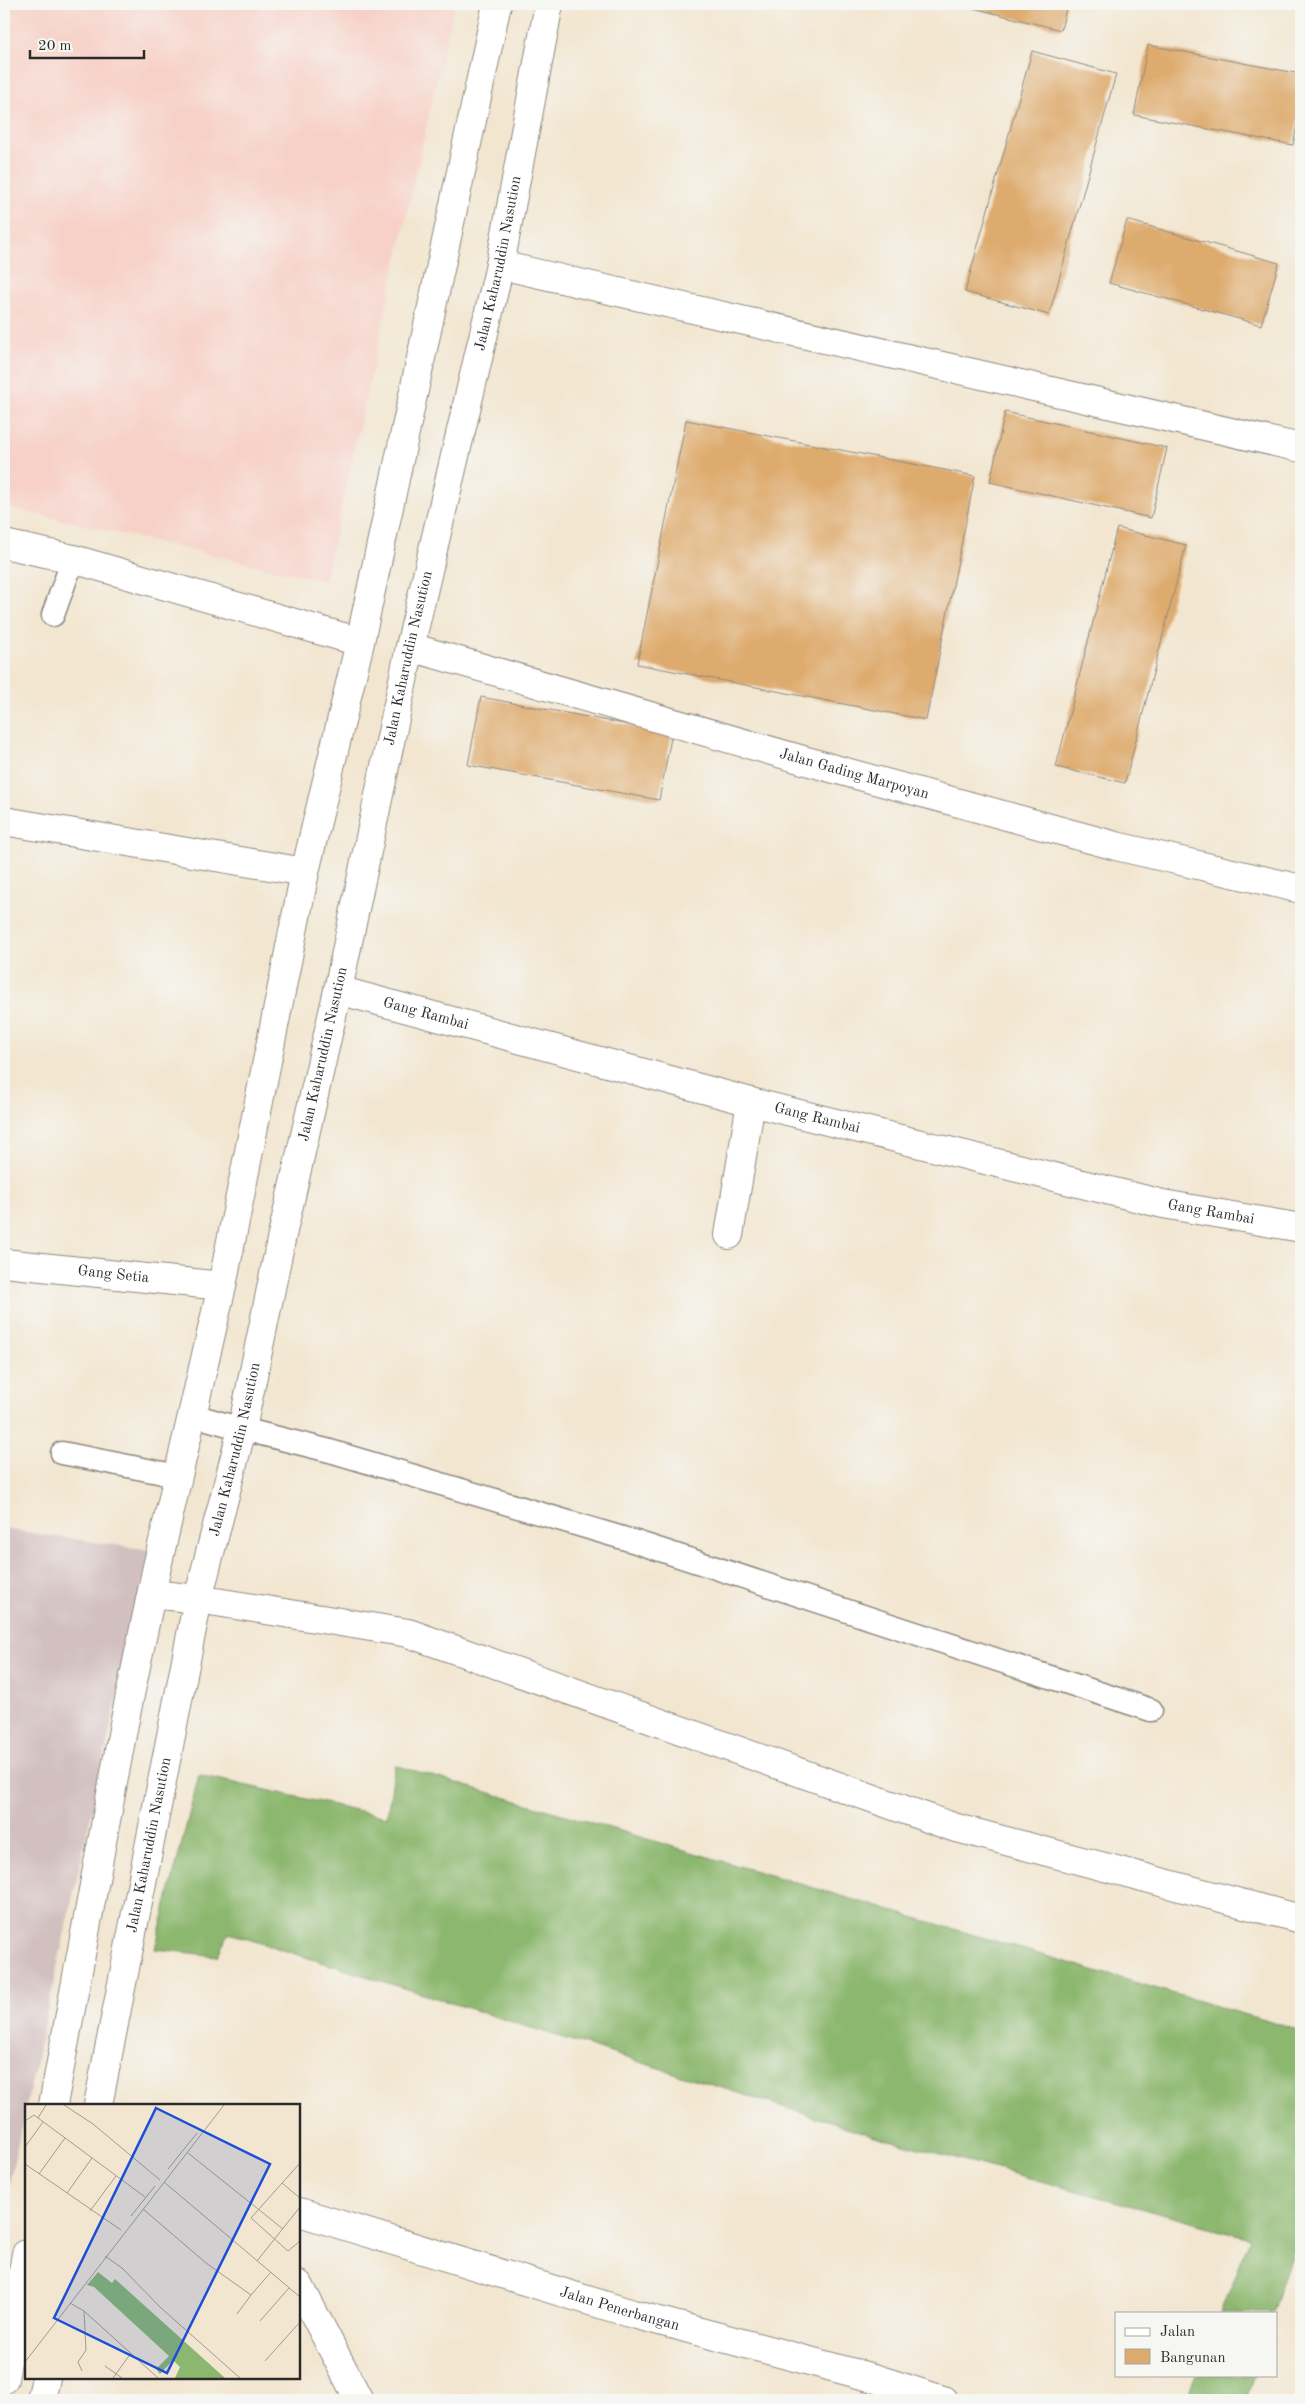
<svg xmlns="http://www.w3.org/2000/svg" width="1305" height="2404" viewBox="0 0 1305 2404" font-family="'Old Standard TT',serif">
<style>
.built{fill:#f7d1c8}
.industrial{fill:#d2bfc0}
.forest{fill:#8cb76e;stroke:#5c714c}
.building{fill:#deab6e}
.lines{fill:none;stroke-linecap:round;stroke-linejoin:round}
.lane-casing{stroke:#8e887e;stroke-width:25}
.street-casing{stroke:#8e887e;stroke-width:30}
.secondary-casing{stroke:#8e887e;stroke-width:30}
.highway-casing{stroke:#8e887e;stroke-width:30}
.lane{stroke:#fff;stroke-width:22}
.street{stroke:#fff;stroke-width:28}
.secondary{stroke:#fff;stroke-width:28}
.highway{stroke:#fff;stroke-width:28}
.labels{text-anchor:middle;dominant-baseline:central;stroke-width:4;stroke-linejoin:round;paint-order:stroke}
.street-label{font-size:15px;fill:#2b2b2b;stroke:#f6f6f2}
.inset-road{fill:none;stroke:#a29b8e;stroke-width:1}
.view{fill:#1d4ed8;fill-opacity:0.15;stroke:#1d4ed8;stroke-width:2.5}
.inset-edge{fill:none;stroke:#2b2b2b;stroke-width:2.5}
</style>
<rect width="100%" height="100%" fill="#f6f6f2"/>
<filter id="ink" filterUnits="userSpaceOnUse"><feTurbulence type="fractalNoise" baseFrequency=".02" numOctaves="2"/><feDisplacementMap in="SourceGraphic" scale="10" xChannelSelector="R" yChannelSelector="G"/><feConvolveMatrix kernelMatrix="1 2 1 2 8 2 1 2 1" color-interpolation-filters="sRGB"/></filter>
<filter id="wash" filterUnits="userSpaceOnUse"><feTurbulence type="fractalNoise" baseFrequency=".0096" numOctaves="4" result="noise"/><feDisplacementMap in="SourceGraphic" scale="20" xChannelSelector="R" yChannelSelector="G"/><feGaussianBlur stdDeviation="1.12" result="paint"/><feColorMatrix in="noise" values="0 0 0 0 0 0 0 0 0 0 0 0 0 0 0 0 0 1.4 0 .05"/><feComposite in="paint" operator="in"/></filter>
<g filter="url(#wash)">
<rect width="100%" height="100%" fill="#f2e6d0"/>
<path class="built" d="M 4,4 L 454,4 L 325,581 L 4,507 Z"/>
<path class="industrial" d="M 4,1529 L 150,1550 L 4,2206 Z"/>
<path class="forest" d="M 395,1765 L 1301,2031 L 1301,2255 L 1292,2252 L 1273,2313 L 1221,2313 L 1250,2238 L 875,2136 L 229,1933 L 217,1956 L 155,1949 L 199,1775 L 387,1817 Z
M 1196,2375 L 1254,2375 L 1246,2400 L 1186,2400 Z"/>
<g id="blocks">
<path class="building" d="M 957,4 L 1067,4 L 1061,30 Z
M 1148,45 L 1301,74 L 1301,104 L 1293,145 L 1134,115 Z
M 1032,51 L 1116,74 L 1049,315 L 965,292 Z
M 1127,220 L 1279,263 L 1261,325 L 1109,283 Z
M 1005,412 L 1167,448 L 1151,518 L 990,482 Z
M 686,420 L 975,476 L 926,720 L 637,664 Z
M 1117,528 L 1186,545 L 1125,783 L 1056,767 Z
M 481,697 L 672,733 L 659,800 L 468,765 Z"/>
</g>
</g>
<g filter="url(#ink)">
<use href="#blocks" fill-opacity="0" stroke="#8e887e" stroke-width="1"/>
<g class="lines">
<defs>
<path id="lane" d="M 53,615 L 73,559
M 193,1415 L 242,1429 L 330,1451 L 636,1542 L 1151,1710
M 62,1453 L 178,1476"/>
<g id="street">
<path d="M 500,265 L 1301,448"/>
<path d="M 4,544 L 73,559 L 360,642"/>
<path d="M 4,821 L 305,872"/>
<path id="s1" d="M 338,990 L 751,1102 L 1163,1204 L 1301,1228"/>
<path d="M 729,1235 L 751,1102"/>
<path id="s2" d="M 4,1263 L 222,1286"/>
<path d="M 198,1599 L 408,1633 L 953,1827 L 1301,1919"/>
<path id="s3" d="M 299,2212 L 633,2314 L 877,2379 L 943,2400"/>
<path d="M 299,2285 L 359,2400"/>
</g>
<g id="secondary">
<path id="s4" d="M 410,647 L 831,768 L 1116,846 L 1301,889"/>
</g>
<g id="highway">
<path d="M 152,1594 L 198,1599"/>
<path d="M 53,2105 L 124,1724 L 156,1571 L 222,1286 L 305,872 L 360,642 L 497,4"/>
<path id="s5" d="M 98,2105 L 198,1599 L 242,1429 L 281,1240 L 338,990 L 410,647 L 500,265 L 549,4"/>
<path d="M 4,2379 L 26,2254"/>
<path d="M 41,2400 L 46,2378"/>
</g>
</defs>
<use href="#lane" class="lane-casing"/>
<use href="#street" class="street-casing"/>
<use href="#secondary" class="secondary-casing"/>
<use href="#highway" class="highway-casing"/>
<use href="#lane" class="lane"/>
<use href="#street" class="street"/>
<use href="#secondary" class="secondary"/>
<use href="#highway" class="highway"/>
</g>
</g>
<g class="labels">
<g class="street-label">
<text stroke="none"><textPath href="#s5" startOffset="1885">Jalan Kaharuddin Nasution</textPath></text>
<text stroke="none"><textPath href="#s5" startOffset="1480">Jalan Kaharuddin Nasution</textPath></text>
<text stroke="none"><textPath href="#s4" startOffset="462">Jalan Gading Marpoyan</textPath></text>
<text stroke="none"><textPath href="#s1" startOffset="91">Gang Rambai</textPath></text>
<text stroke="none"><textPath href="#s5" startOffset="1075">Jalan Kaharuddin Nasution</textPath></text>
<text stroke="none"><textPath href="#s1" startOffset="496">Gang Rambai</textPath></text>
<text stroke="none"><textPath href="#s1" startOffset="901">Gang Rambai</textPath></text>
<text stroke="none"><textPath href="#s2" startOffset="110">Gang Setia</textPath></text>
<text stroke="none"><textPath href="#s5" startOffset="670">Jalan Kaharuddin Nasution</textPath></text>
<text stroke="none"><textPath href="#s5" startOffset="265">Jalan Kaharuddin Nasution</textPath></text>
<text stroke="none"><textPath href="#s3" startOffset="335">Jalan Penerbangan</textPath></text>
</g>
</g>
<g transform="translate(25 2104)">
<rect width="275" height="275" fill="#f2e6d0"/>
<path d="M 73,168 L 87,179 L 90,175 L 200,274 L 150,274 L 155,263 L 148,256 L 135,270 L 131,265 L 144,252 L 69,183 L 62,181 Z" fill="#8cb76e"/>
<path class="inset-road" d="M 39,1 L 68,20 L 135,76M 13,14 L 21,1M 0,17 L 9,11 L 120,93M 0,43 L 18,18M 163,49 L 258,125M 275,59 L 226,114 L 263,147 L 275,137M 0,60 L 96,126M 143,65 L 172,29M 14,70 L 40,34M 139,78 L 275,193M 257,79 L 275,94M 42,89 L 67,54M 118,105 L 181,159 L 226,191 L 246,168M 65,107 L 91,72M 106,112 L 130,82M 80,152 L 97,164 L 136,204 L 215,274M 232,157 L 275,103M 45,199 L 59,207 L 133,274M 212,210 L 226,191M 235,217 L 264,184M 240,257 L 275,218M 0,258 L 199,1M 80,262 L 97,274M 57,267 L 53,258 L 61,246 L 59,207M 88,274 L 106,249"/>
<path class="view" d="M 131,4 L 245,60 L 142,269 L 29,214 Z"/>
<rect width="275" height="275" class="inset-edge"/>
</g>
<rect width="1305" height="2404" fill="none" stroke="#f6f6f2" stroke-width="20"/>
<rect x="1115" y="2312" width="162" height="65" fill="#f6f6f2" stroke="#a5a5a2"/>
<rect x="1125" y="2328" width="25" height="8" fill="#ffffff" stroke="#a5a5a2"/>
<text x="1160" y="2336" font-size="15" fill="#2b2b2b">Jalan</text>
<rect x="1125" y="2349" width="25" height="15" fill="#deab6e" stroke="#a5a5a2"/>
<text x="1160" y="2362" font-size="15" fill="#2b2b2b">Bangunan</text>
<path d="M30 50v8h114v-8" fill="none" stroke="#2b2b2b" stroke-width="2.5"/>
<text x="38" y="50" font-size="15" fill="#2b2b2b" stroke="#f6f6f2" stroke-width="4" paint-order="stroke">20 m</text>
</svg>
